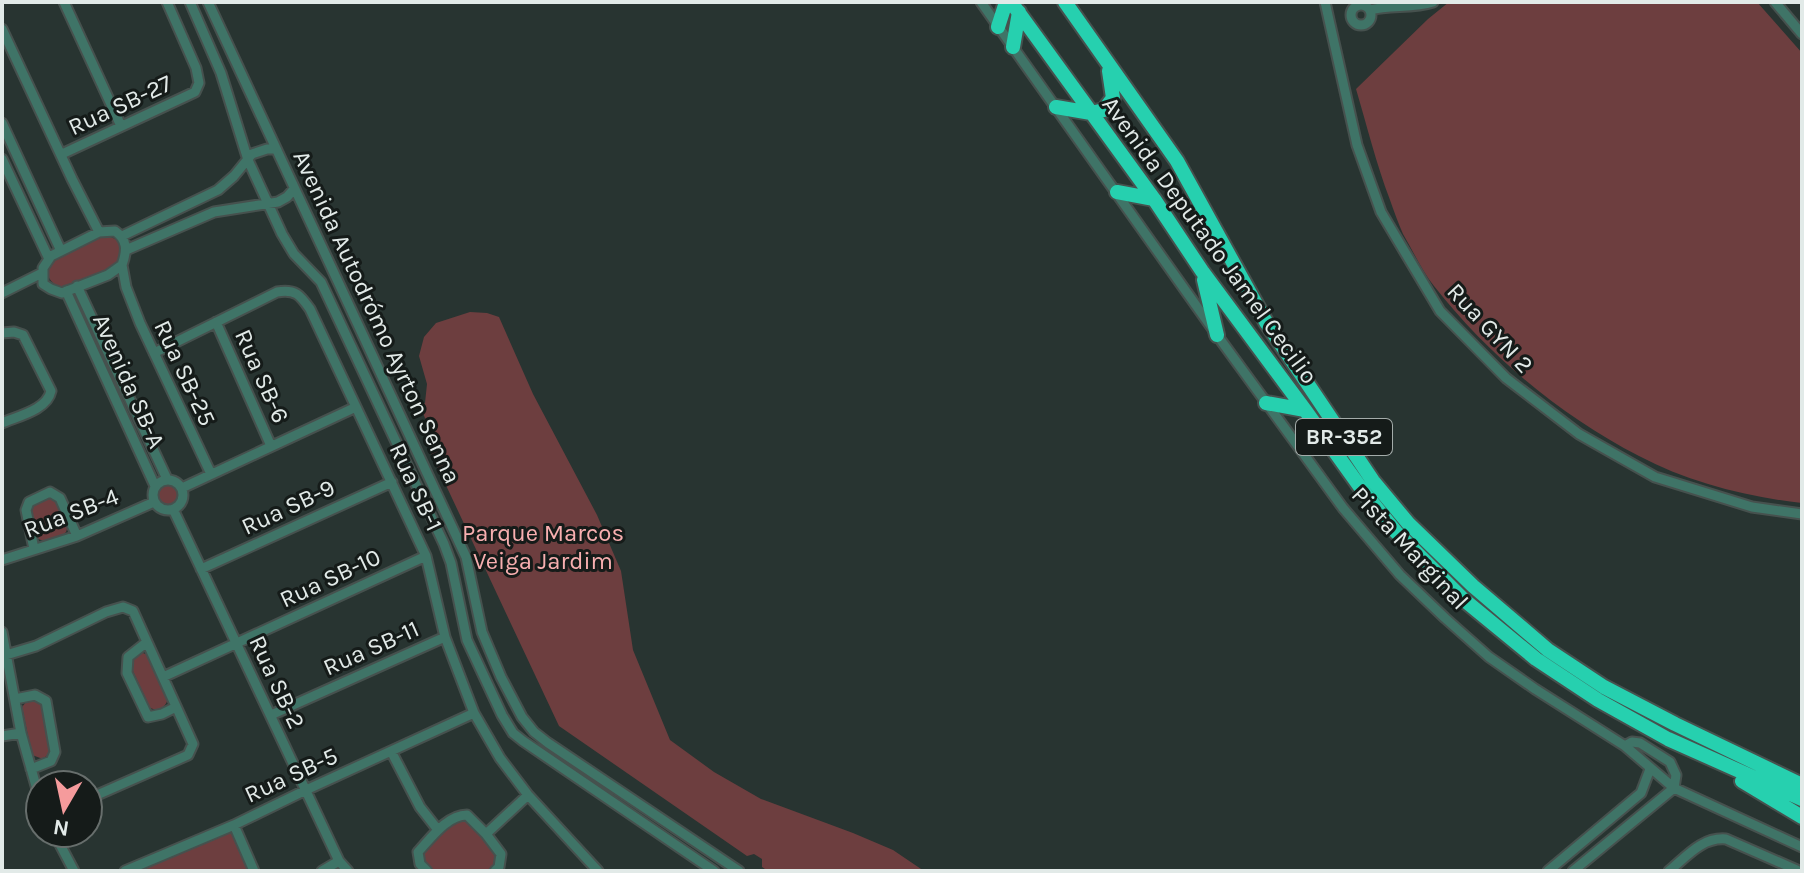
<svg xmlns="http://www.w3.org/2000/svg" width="1804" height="873" viewBox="0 0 1804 873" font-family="Karla,sans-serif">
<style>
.green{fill:#6d3e3f}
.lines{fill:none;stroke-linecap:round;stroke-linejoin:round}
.minor-casing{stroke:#46514e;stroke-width:13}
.highway-casing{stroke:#46514e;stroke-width:18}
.minor{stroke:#3f7467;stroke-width:9}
.highway{stroke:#26d0af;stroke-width:14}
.labels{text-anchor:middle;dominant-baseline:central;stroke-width:6;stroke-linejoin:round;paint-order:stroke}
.shield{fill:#151b19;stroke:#a4acaa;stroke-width:2}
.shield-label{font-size:22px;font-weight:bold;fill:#e2eae8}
.street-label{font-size:24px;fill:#e2eae8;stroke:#151b19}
.park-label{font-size:24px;fill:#f8afb0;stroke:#151b19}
</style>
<rect width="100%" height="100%" fill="#283431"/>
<path class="green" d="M 1449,2 L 1757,2 L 1802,53 L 1802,503 C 1747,497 1688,482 1639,456 C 1560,415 1489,356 1434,286 C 1422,271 1413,251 1403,234 C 1398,223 1394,211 1390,200 C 1376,163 1367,126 1356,89 L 1428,19 Z
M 108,236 L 118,240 L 122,251 L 119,261 L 113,266 L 66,289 C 51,286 42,274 52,261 L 100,237 Z
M 470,312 L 487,313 L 499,317 L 533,394 L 597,515 L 621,571 L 633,650 L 670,740 L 714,772 L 761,799 L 853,833 L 893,850 L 924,871 L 768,871 L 762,867 L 762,859 L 754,854 L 747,856 L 559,726 L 428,447 L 432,435 L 420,406 L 425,403 L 427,384 L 419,356 L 424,337 L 436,323 Z
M157 495a11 11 0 1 1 22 0a11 11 0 1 1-22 0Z
M 48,495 L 56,499 C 60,508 74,528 63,535 C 59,538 50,540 44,541 L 35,538 L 29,509 L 31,504 Z
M 143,653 L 148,655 L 168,698 C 166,707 160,712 150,708 L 131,667 L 131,661 L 137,654 Z
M 35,699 L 43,704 L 51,752 L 43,759 L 32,755 L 22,707 L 26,702 Z
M 460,819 L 468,821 L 496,853 L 496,863 L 487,871 L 433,871 C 426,863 421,859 424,848 L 457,820 Z
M 230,831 L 233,833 L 250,871 L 130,871 Z"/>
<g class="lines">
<defs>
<path id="minor" d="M 64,2 L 121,126
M 190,2 L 221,73 L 248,160 L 282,234 L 294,254 L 321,282 L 444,544 L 451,563 L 467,640 L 502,715 L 513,733 L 523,741 L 714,871
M 208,2 L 466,557 L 482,632 L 501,677 L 522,717 L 534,732 L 548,743 L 739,871
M 981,2 L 1217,335 L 1343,508 L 1400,575 L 1445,618 L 1489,657 L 1535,689 L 1625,746 L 1674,788 L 1802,847
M 1325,2 L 1357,145 L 1381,212 L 1440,311 L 1506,378 L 1579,434 L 1655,477 L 1752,507 L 1802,514
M 1775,2 L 1802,34
M1351 15a10 10 0 1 1 20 0a10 10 0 1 1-20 0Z
M 1370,10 C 1390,4 1412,9 1433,2
M 2,29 L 72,179 L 99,232
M 2,123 L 61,251
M 62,154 L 195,92 L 199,83 L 196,68 L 167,2
M 2,159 L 49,259
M 115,231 C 128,240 127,251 122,265 L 108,275 L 62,293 L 51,289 L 43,284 L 43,268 L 51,256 L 99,232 Z
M 122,236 L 218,190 L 234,176 L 252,154 L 267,149 L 276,149
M 126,250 L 214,212 L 278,202 L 287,197 L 294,189
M 122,265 L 126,287 L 140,323 L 211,474
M 77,286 L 167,479
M 66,291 L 155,486
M 2,293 L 42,273
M 216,322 L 271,446
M 2,333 L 14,332 L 23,335 L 51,391 C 47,410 18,416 2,423
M 154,353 L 277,292 C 296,289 300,295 310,309 L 426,556 L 445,637 L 474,713 L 500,758 L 528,795 L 598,871
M153 495a15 15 0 1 1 30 0a15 15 0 1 1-30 0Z
M 182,488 L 356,407
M 173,509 L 339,861 L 348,871
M 34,549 L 26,510 L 29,502 L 50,492 L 60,498 L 77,536
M 2,560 L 77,536 L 154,502
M 201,569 L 392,482
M 2,632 L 21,733 L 40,800
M 147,642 L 128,657 L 127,673 L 148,717 L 162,714 L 176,707
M 6,655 L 36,646 L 106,612 L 123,607 L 133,611 L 193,744 L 188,755 L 88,799
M 163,677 L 426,556
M 15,699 L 35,695 L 46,701 L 55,752 L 51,761 L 31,769
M 271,715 L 445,637
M 2,736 L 21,733
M 1625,746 L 1632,742 L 1640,743 L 1670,762 L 1676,775 L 1674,788
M 391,751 L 420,807 L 438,830
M 234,825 L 254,871
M 54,833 L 74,871
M 486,834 L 528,795
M 125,871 L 234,825 L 306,790 L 474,713
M 322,871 L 339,861
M 427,871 L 420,864 L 418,852 C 431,838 447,815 467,815 L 486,834 L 501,854 L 499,867 L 495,871
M 1548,871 L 1641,793 L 1650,769
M 1573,871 L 1674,788
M 1669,871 C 1687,856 1702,837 1726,839 L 1797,870"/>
<path id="highway" d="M 1011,2 L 1154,199 L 1202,271 L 1305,410 L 1363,491 L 1396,532 L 1463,599 L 1536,659 L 1598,700 L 1668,739 L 1802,799
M 1065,2 L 1177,161 L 1266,322 L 1373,481 L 1408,523 L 1473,586 L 1548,650 L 1604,687 L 1675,724 L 1802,785
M 998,27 L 1006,2
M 1013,47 L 1019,12
M 1056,107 L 1091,113 L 1104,110 L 1113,98 L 1109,71
M 1117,192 L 1154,199
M 1204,280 L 1217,335
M 1266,403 L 1305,410
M 1742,781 L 1802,817"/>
</defs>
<use href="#minor" class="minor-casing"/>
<use href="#highway" class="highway-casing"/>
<use href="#minor" class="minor"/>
<use href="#highway" class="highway"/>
</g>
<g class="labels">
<rect class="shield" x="1296" y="419" width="96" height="36" rx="6"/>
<g class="shield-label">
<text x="1344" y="437">BR-352</text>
</g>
<g class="street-label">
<text transform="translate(120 105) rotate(-25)">Rua SB-27</text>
<text transform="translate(1210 240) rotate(54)">Avenida Deputado Jamel Cecilio</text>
<text transform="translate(377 317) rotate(65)">Avenida Autodrómo Ayrton Senna</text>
<text transform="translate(1490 328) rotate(47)">Rua GYN 2</text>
<text transform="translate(185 373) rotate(65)">Rua SB-25</text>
<text transform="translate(262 376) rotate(66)">Rua SB-6</text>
<text transform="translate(129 381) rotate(66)">Avenida SB-A</text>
<text transform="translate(416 487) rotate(65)">Rua SB-1</text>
<text transform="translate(288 507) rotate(-25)">Rua SB-9</text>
<text transform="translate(71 513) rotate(-21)">Rua SB-4</text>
<text transform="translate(1410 548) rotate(47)">Pista Marginal</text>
<text transform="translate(330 578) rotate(-25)">Rua SB-10</text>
<text transform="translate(371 648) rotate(-24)">Rua SB-11</text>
<text transform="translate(277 682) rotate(65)">Rua SB-2</text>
<text transform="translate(291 775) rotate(-25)">Rua SB-5</text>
</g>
<g class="park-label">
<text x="543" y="533">Parque Marcos<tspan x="543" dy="28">Veiga Jardim</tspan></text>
</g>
</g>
<rect width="1804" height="873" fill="none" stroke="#e2eae8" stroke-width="8"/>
<g transform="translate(64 809) rotate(189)"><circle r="38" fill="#151b19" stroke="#676e6c" stroke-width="2"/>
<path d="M0-6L14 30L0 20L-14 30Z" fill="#f59b9c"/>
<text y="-12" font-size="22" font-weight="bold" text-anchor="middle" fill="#e2eae8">N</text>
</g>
</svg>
